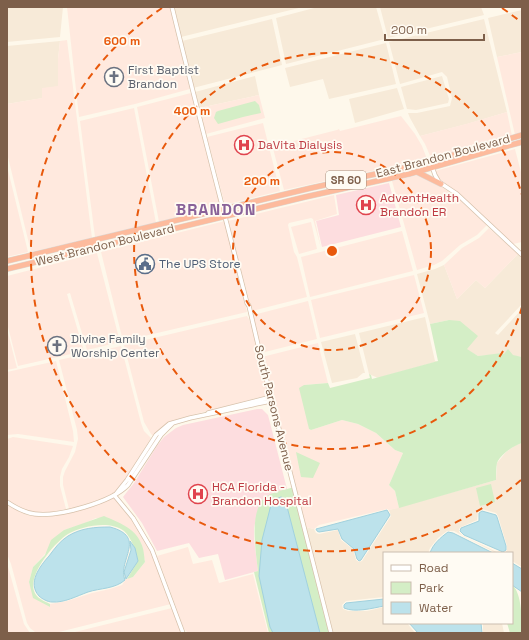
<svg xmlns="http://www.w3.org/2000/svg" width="529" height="640" viewBox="0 0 529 640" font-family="'Space Grotesk',sans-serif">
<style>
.residential{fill:#f7ead8}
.commercial{fill:#ffe9de;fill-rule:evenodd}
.medical{fill:#fddddf}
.green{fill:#d4eec6}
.water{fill:#bce2eb;stroke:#a1d1de}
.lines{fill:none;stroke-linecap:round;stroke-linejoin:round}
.secondary-casing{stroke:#d7c1ab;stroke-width:5}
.highway-casing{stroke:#ddd5d0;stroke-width:6}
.secondary{stroke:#fff;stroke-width:3.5}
.highway{stroke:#fdbb9d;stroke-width:5}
.ring{fill:none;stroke:#e8590c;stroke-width:2;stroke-dasharray:7 5}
.labels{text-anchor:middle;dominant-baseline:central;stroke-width:3.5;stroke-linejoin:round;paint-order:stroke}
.shield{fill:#fffbf3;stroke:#a48e7d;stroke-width:1}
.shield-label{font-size:11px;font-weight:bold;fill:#7d5f4a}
.worship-label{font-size:12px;fill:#5b616d;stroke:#fffbf3;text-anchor:start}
.health-label{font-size:12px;fill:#be3a42;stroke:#fffbf3;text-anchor:start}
.street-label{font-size:12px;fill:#7d5f4a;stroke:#fffbf3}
.service-label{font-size:12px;fill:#4e5e75;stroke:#fffbf3;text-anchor:start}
.district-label{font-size:16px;font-weight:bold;letter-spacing:1px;fill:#896299;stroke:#fffbf3}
.centre{fill:#e8590c;stroke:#fffbf3;stroke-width:2}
.ring-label{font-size:12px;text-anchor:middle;font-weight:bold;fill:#e8590c;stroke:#fffbf3;stroke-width:3.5;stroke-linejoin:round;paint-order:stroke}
</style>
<rect width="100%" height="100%" fill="#fef8eb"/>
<path class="residential" d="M 7,7 L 63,7 L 60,37 L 7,42 Z
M 173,7 L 303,7 L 181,37 Z
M 318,7 L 376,7 L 385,39 L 286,64 L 276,18 Z
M 380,7 L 481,7 L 484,15 L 388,38 Z
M 522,10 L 522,52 L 497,57 L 488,18 Z
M 272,19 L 282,65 L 193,88 L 182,41 Z
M 484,19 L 507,112 L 467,124 L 420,136 L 410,118 L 408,113 L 417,113 L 450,106 L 452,98 L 447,77 L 442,72 L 400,84 L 389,42 Z
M 60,41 L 58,59 L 59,86 L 43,98 L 7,104 L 7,46 Z
M 386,43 L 396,84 L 329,99 L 323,79 L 290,87 L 285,68 Z
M 255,76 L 259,95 L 199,108 L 195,92 Z
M 442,76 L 449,99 L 448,103 L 416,110 L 407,109 L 401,87 Z
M 397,88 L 404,109 L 355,123 L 349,99 Z
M 518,254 L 522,257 L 522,304 L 495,333 L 498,335 L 522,309 L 522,357 L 504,354 L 478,356 L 467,350 L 449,320 L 430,324 L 417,274 L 435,269 L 444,265 L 457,299 L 476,280 L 485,288 Z
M 425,317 L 435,361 L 439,361 L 378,378 L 369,374 L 359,333 Z
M 355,334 L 365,373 L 363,373 L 357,378 L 332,383 L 321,342 Z
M 522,443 L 522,476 L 521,481 L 522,487 L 522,567 L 512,561 L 512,553 L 505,553 L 507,550 L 507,546 L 498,516 L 496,513 L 482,509 L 478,512 L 477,520 L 461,527 L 459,529 L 459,532 L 463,536 L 499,553 L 496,553 L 454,531 L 447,531 L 438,538 L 430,548 L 428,553 L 384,553 L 384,597 L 346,601 L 342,605 L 343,609 L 348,611 L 367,611 L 384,607 L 384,623 L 407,623 L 415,633 L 333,633 L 306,527 L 314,529 L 316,533 L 319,534 L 338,530 L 341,540 L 353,549 L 356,560 L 359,562 L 362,561 L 391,516 L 389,510 L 496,480 L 497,463 L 506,452 L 516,445 Z
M 483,623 L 502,623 L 504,633 L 483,633 Z"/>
<path class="commercial" d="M 67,7 L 170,7 L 190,89 L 135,104 L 79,117 Z
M 67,40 L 92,238 L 31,252 L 7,153 L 7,104 L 42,98 L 42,88 L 58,86 L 58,59 L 60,41 Z
M 522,52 L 522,133 L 515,135 L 497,57 Z
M 194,92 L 199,108 L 259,95 L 265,118 L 206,134 Z
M 191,93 L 222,206 L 159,222 L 137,107 Z
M 134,108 L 156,223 L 95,237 L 80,121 Z
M 507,112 L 512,136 L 473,147 L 431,158 L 425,144 L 420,136 L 466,124 Z
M 401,116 L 415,134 L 422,146 L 427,159 L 284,190 L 271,141 L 273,145 L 274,146 L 337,130 L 339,129 L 340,131 Z
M 263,123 L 280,191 L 225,205 L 207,137 Z
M 515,149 L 522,176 L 522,242 L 513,244 L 442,182 L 435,171 Z
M 7,166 L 28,252 L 7,257 Z
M 418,175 L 441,186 L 456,196 L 487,225 L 477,235 L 460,245 L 442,261 L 434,265 L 417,270 L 392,181 Z
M 334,195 L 337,214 L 315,221 L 321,248 L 313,219 L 311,218 L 289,223 L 288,225 L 294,252 L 297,257 L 307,297 L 252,311 L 228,221 Z
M 225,221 L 245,303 L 247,312 L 123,341 L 101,252 Z
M 311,222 L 317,249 L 299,254 L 291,227 Z
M 489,228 L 518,254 L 485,288 L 476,280 L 457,299 L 444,265 L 462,248 L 479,238 Z
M 402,231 L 413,271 L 310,297 L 301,257 Z
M 97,253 L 120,342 L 87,350 L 70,293 L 67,294 L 84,351 L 18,366 L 7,323 L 7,276 Z
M 414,275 L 424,313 L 320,338 L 311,300 Z
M 308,301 L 317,339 L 261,353 L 253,315 Z
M 247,316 L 251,323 L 268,395 L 181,418 L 168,423 L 153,436 L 151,434 L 144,422 L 124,345 Z
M 7,329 L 17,368 L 7,370 Z
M 318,343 L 328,383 L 304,385 L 309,429 L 311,430 L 342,420 L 358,424 L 376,433 L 395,450 L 403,453 L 389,485 L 395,491 L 399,508 L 389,510 L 387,509 L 319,525 L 314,529 L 306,527 L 262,357 Z
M 121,346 L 141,423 L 144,431 L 151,438 L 126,479 L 113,494 L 96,501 L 69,509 L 63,485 L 63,477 L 65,471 L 75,452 L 78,439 L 77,430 L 59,360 Z
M 56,361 L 73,431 L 74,442 L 18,434 L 7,435 L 7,372 Z
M 13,437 L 73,446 L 69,457 L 62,469 L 60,477 L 60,486 L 66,509 L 48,513 L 34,512 L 21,508 L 7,500 L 7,439 Z
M 114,497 L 132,520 L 151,551 L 171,604 L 55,633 L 35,632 L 30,628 L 27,623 L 11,564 L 7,554 L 7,505 L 20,512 L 27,515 L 48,517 L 97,505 ZM 96,518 L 133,532 L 141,543 L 145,562 L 133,577 L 126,579 L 122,585 L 110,589 L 92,593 L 67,601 L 50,604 L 50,607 L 34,598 L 29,582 L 33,567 L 45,554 L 64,530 L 83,524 Z
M 188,547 L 193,564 L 212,560 L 219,583 L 253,574 L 268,633 L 188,633 L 184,629 L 157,556 Z
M 7,563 L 24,624 L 30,633 L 7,633 Z
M 172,608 L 181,633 L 71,633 Z"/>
<path class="medical" d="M 389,183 L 401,227 L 322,247 L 316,221 L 339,215 L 336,195 Z
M 257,409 L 262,409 L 268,415 L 287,489 L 274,493 L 256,519 L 254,528 L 254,539 L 258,571 L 225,580 L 218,554 L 199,558 L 189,543 L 157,551 L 142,523 L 123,497 L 134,483 L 157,446 L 164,437 L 176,428 L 183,425 Z"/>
<path class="green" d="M 255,101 L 259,105 L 261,113 L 243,117 L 218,124 L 214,118 L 216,112 L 218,111 Z
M 449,320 L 460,321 L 478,336 L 467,349 L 478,356 L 502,353 L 504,354 L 508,349 L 513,355 L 522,357 L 522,443 C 513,446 501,454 497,463 C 496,468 496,475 496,480 L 399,508 L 395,491 L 389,485 L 403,453 L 395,450 L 376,433 L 358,424 L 342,420 L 311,430 L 309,429 L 299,388 L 304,385 L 328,383 L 330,388 L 370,378 L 369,374 L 371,375 L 372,379 L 438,361 L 430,324 Z
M 296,452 L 320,463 L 313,478 L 301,477 Z
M 491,484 L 495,502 L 480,506 L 476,488 Z
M 294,487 L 331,633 L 269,633 L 254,572 L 258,571 C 256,552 248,508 267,496 C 275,491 285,490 294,487 Z
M 104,516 C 118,522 135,528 141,543 C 144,549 144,556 145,562 L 133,577 L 127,579 L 138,561 C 136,552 132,538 124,531 C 110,520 82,526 68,534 C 55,542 28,574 34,591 C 36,598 44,601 50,604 L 50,607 L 33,598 L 29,582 L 33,567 L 45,555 L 51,540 L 64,530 Z
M 512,585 C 522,592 522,622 522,633 L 510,633 L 507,623 L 512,623 Z"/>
<path class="water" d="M 281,497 L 285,499 L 320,633 L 273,633 L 270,627 L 259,576 L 262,540 L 272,501 Z
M 387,510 L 390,515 L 361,560 L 359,561 L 357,559 L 354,549 L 342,539 L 338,529 L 319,532 L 317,531 L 316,529 Z
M 482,511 L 496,515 L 497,517 L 506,546 L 506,550 L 503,552 L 464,535 L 460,531 L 461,528 L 479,521 L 479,513 Z
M 110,527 C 148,537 117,560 125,580 C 115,589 100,588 88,592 C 77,596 64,603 52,602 C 48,602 42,599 39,596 C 27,583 40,566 49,556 C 55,548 60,541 68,536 C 81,528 95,527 110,527 Z
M 448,532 L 453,533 L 493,553 L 430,553 C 433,544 440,538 448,532 Z
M 130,541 L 135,548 L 138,561 L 126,579 L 124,572 L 131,550 Z
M 512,563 L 522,569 L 522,592 L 512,585 Z
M 384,599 L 384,606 C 373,608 355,613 344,608 L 344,605 L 346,603 Z
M 409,623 L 481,623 L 482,633 L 418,633 Z"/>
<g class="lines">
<defs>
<path id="secondary" d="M 172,7 C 196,106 222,204 247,303 L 249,306 L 262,362 L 331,633
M 430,161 L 435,175 L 439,182 L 457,194 L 522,255
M 208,413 L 271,397
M 114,495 L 133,518 L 152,550 L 183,633
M 115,495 L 127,480 L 156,435 L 169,424 L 190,418 L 271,401
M 7,502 C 16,508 25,513 35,514 C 59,517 112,502 128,485 L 161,435 L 173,423"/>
<path id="highway" d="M 417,172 L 441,184
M 72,253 L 73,249 L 91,245 L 95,241
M 7,261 L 311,188 L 403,168 L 453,155 L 522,135
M 7,269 L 305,197 L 409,174 L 522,142"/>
</defs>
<use href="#secondary" class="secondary-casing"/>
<use href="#highway" class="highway-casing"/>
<use href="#secondary" class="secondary"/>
<use href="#highway" class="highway"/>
</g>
<g class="ring">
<circle cx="332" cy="251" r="99"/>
<path d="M522 307A198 198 0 1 1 522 195"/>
<path d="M521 480A297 297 0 1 1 162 8M502 8A297 297 0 0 1 521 22"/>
</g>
<defs>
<symbol id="church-ring" viewBox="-11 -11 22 22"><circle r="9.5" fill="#fffbf3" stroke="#6b7280" stroke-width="1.5"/><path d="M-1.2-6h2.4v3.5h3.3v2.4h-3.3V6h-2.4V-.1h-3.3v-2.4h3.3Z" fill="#6b7280"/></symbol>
<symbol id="hospital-ring" viewBox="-11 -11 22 22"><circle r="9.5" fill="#fffbf3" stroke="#e0444e" stroke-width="1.5"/><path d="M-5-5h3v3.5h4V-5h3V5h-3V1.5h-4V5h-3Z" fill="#e0444e"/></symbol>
<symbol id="civic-ring" viewBox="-11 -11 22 22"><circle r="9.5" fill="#fffbf3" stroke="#5c6f8a" stroke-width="1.5"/><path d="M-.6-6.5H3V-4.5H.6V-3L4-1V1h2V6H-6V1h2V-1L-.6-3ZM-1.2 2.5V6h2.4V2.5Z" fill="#5c6f8a"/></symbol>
</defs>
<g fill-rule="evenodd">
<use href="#church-ring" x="103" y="66" width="22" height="22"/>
<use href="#hospital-ring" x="233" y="134" width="22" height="22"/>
<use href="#hospital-ring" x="355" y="194" width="22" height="22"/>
<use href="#civic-ring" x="134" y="253" width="22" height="22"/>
<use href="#church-ring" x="46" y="335" width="22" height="22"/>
<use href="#hospital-ring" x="187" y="483" width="22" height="22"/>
</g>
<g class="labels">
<rect class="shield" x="326" y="171" width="40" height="18" rx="3"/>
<g class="shield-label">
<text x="346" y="180">SR 60</text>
</g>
<g class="worship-label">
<text x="128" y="70">First Baptist<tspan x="128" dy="14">Brandon</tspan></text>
<text x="71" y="339">Divine Family<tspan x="71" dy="14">Worship Center</tspan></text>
</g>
<g class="health-label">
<text x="258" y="145">DaVita Dialysis</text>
<text x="380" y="198">AdventHealth<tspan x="380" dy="14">Brandon ER</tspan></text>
<text x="212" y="487">HCA Florida -<tspan x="212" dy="14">Brandon Hospital</tspan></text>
</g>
<g class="street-label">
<text transform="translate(443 156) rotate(-15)">East Brandon Boulevard</text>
<text transform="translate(105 245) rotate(-14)">West Brandon Boulevard</text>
<text transform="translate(274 408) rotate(76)">South Parsons Avenue</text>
</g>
<g class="service-label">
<text x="159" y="264">The UPS Store</text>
</g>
<g class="district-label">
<text x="216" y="209">BRANDON</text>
</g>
</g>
<circle cx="332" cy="251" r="6" class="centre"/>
<g class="ring-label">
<text x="122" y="45">600 m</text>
<text x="192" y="115">400 m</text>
<text x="262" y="185">200 m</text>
</g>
<rect width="529" height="640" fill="none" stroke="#7d5f4a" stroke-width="16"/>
<rect x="383" y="552" width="130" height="72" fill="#fffbf3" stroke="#cbbdaf"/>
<rect x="391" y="565" width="20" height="6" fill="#ffffff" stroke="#cbbdaf"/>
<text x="419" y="572" font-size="12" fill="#7d5f4a">Road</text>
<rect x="391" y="582" width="20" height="12" fill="#d4eec6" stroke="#cbbdaf"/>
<text x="419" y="592" font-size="12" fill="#7d5f4a">Park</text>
<rect x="391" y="602" width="20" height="12" fill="#bce2eb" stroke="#cbbdaf"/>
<text x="419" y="612" font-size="12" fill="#7d5f4a">Water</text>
<path d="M385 34v6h99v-6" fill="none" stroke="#7d5f4a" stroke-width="2"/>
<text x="391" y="34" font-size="12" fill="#7d5f4a" stroke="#fffbf3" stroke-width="3" paint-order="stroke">200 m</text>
</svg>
